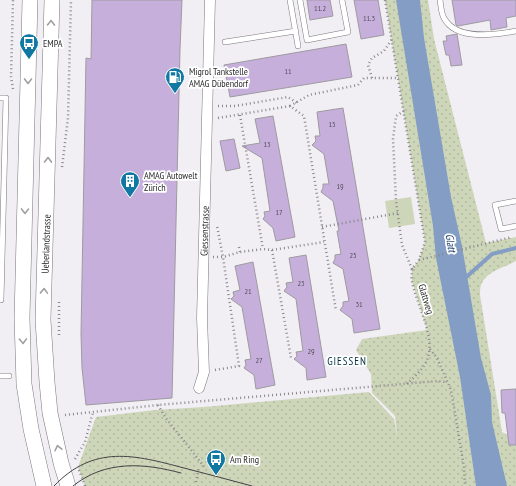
<svg xmlns="http://www.w3.org/2000/svg" width="516" height="486" viewBox="0 0 516 486" font-family="'PT Sans Narrow',sans-serif">
<style>
.grass{fill:url(#grass-dots)}
.park{fill:#cdd6b9}
.water{fill:#839dc4}
.lines{fill:none;stroke-linecap:round;stroke-linejoin:round}
.stream{stroke:#839dc4;stroke-width:4}
.building{fill:#c6b0db;stroke:#9d9aa0}
.lane-casing{stroke:#7a777c;stroke-width:6}
.street-casing{stroke:#7a777c;stroke-width:11}
.secondary-casing{stroke:#7a777c;stroke-width:16}
.path{stroke:#8a888c;stroke-width:2.5;stroke-dasharray:1 3;stroke-linecap:butt}
.lane{stroke:#fff;stroke-width:5}
.street{stroke:#fff;stroke-width:10}
.secondary{stroke:#fff;stroke-width:15}
.tram{stroke:#434245;stroke-width:1}
.oneway{stroke:#a0a0a1}
.labels{text-anchor:middle;dominant-baseline:central;stroke-width:3.5;stroke-linejoin:round;paint-order:stroke}
.number-label{font-size:8px;fill:#534d59}
.poi-label{font-size:10px;fill:#2d2c2e;stroke:#fff;text-anchor:start}
.street-label{font-size:10px;fill:#2d2c2e;stroke:#fff}
.water-label{font-size:11px;font-style:italic;fill:#1e3e71;stroke:#fff}
.neighbourhood-label{font-size:11px;letter-spacing:1px;fill:#013145;stroke:#fff}
</style>
<defs>
<pattern id="grass-dots" width="8" height="8" patternUnits="userSpaceOnUse"><rect width="8" height="8" fill="#cdd6b9"/><path d="M2 2h.1M6 6h.1" fill="none" stroke="#b0b89f" stroke-width="1.8" stroke-linecap="round"/></pattern>
</defs>
<rect width="100%" height="100%" fill="#f1eef4"/>
<path class="grass" d="M 385,0 L 428,0 L 434,39 L 486,243 L 516,237 L 516,261 C 504,268 486,271 481,285 C 480,288 480,292 480,295 L 502,432 L 516,440 L 516,486 L 85,486 L 78,467 L 96,417 L 155,410 L 204,407 L 369,392 L 394,419 L 397,436 L 395,416 L 372,393 L 371,374 L 356,350 L 362,339 L 427,330 L 412,281 L 412,269 L 419,260 L 425,242 Z"/>
<path class="park" d="M 411,197 L 415,224 L 389,228 L 385,201 Z"/>
<path class="water" d="M 396,0 L 420,0 L 424,38 L 451,197 L 462,246 L 481,358 L 491,395 L 492,422 L 507,486 L 476,486 L 460,377 L 436,258 L 433,226 Z"/>
<g class="lines">
<path class="stream" d="M 463,280 L 492,254 L 516,248"/>
</g>
<path class="building" d="M 92,0 L 182,0 L 180,49 L 172,398 L 86,405 L 82,368 L 81,334 L 86,58 L 91,59 Z
M 307,0 L 330,0 L 333,16 L 310,20 Z
M 354,0 L 378,0 L 384,35 L 361,39 Z
M 452,0 L 516,0 L 516,16 L 506,18 L 507,27 L 491,30 L 490,20 L 458,26 L 456,25 Z
M 457,34 L 462,65 L 451,66 L 449,55 L 446,55 L 443,41 L 447,41 L 446,36 Z
M 346,44 L 352,77 L 230,97 L 224,65 Z
M 343,108 L 380,329 L 354,333 L 352,319 L 340,310 L 343,306 L 343,302 L 349,301 L 343,269 L 333,263 L 335,259 L 335,255 L 341,254 L 337,231 L 339,231 L 333,201 L 321,192 L 323,188 L 323,184 L 329,184 L 324,154 L 312,145 L 316,141 L 315,136 L 320,136 L 317,112 Z
M 273,116 L 295,237 L 276,241 L 273,228 L 263,219 L 265,216 L 264,212 L 270,211 L 262,158 L 242,146 L 260,143 L 255,119 Z
M 234,139 L 240,168 L 226,171 L 220,141 Z
M 306,255 L 326,377 L 307,380 L 306,368 L 294,359 L 297,356 L 296,352 L 303,351 L 296,299 L 284,291 L 287,287 L 286,283 L 293,282 L 289,258 Z
M 253,262 L 275,385 L 256,389 L 254,375 L 244,368 L 246,365 L 245,360 L 251,359 L 242,307 L 231,299 L 234,296 L 233,292 L 240,290 L 235,266 Z
M 516,389 L 516,445 L 509,445 L 505,413 L 502,413 L 501,390 Z"/>
<g class="lines">
<defs>
<path id="lane" d="M 290,0 L 298,46
M 300,0 L 307,40 L 348,32 L 342,0
M 440,0 C 441,6 441,13 444,18 C 456,41 495,35 516,31
M 225,42 L 296,31
M 0,98 L 6,98 L 1,300 L 0,300
M 516,201 L 495,205 L 501,229 L 516,226
M 0,376 L 9,376"/>
<g id="street">
<path id="s1" d="M 199,388 L 204,372 L 202,318 L 210,0"/>
</g>
<path id="secondary" d="M 30,0 L 22,318 L 24,384 L 31,429 L 44,486
M 52,0 L 43,320 L 47,382 L 50,413 L 61,463 L 68,486"/>
</defs>
<use href="#lane" class="lane-casing"/>
<use href="#street" class="street-casing"/>
<use href="#secondary" class="secondary-casing"/>
<path class="path" d="M 385,0 L 425,242 L 419,260 L 412,269 C 412,273 411,277 412,281 C 416,304 435,335 428,357 C 425,368 415,376 407,384
M 372,78 L 368,65 L 372,58 L 384,51 L 392,39
M 13,89 L 11,77 L 13,0
M 218,106 L 235,106 L 288,97 L 297,103
M 290,106 L 309,95 L 358,85 L 364,78 L 399,78
M 404,111 L 396,116 L 393,139 L 396,201 L 402,245 L 412,269
M 240,115 L 263,249
M 218,118 L 290,106 L 304,116 L 336,311
M 62,167 L 68,118 L 71,0
M 322,227 L 398,213
M 239,247 L 240,252
M 272,250 L 291,358
M 213,257 L 223,257 L 240,252 L 263,249 L 272,250 L 324,242
M 419,260 L 512,237
M 59,302 L 59,335
M 430,349 L 437,358 L 451,390 L 464,467 L 465,486
M 215,370 L 239,366 L 223,257 L 217,226
M 158,405 L 165,417 L 206,469
M 65,415 L 158,405 L 437,381 L 446,382
M 75,459 L 85,442 L 93,412
M 79,470 L 85,486
M 196,482 L 199,467"/>
<use href="#lane" class="lane"/>
<use href="#street" class="street"/>
<use href="#secondary" class="secondary"/>
<path class="tram" d="M 54,486 C 94,444 135,455 184,468 C 207,474 230,480 252,486
M 73,486 C 105,460 144,463 181,473"/>
</g>
<defs><path id="oneway-chevron" d="M-2-3.5L2.5 0L-2 3.5" fill="none" stroke-width="1.6" stroke-linecap="round" stroke-linejoin="round"/></defs>
<g class="oneway">
<use href="#oneway-chevron" transform="translate(51 23) rotate(-89)"/>
<use href="#oneway-chevron" transform="translate(28 81) rotate(91)"/>
<use href="#oneway-chevron" transform="translate(48 160) rotate(-89)"/>
<use href="#oneway-chevron" transform="translate(25 211) rotate(91)"/>
<use href="#oneway-chevron" transform="translate(44 291) rotate(-88)"/>
<use href="#oneway-chevron" transform="translate(23 341) rotate(88)"/>
<use href="#oneway-chevron" transform="translate(58 448) rotate(-103)"/>
</g>
<defs>
<symbol id="bus-pin" viewBox="-11 -11 22 30"><path d="M0 17L-7.5 6A9.5 9.5 0 1 1 7.5 6Z" fill="#1178a3" stroke="#fff"/><path d="M-5-6H5V4H4V6H2V4H-2V6H-4V4H-5ZM-3.5-4V0h7V-4ZM-3.5 1.2v1.5H-2V1.2ZM2 1.2v1.5H3.5V1.2Z" fill="#fff"/></symbol>
<symbol id="fuel-pin" viewBox="-11 -11 22 30"><path d="M0 17L-7.5 6A9.5 9.5 0 1 1 7.5 6Z" fill="#1178a3" stroke="#fff"/><path d="M-5.5-6h7V0h2V4h1.3V-2.5L3-4.5l.8-.8L6-3V5H2.5V1h-1V6h-7ZM-4.2-4.7v3.2H.2V-4.7Z" fill="#fff"/></symbol>
<symbol id="building-pin" viewBox="-11 -11 22 30"><path d="M0 17L-7.5 6A9.5 9.5 0 1 1 7.5 6Z" fill="#1178a3" stroke="#fff"/><path d="M-4-6H4V6H1V3H-1V6H-4ZM-2.5-4.3h1.7v1.8h-1.7ZM.8-4.3h1.7v1.8H.8ZM-2.5-1h1.7V.8h-1.7ZM.8-1h1.7V.8H.8Z" fill="#fff"/></symbol>
</defs>
<g fill-rule="evenodd">
<use href="#bus-pin" x="18" y="32" width="22" height="30"/>
<use href="#fuel-pin" x="164" y="66" width="22" height="30"/>
<use href="#building-pin" x="119" y="170" width="22" height="30"/>
<use href="#bus-pin" x="205" y="448" width="22" height="30"/>
</g>
<g class="labels">
<g class="number-label">
<text x="320" y="8">11.2</text>
<text x="369" y="18">11.3</text>
<text x="288" y="71">11</text>
<text x="332" y="124">15</text>
<text x="267" y="144">13</text>
<text x="340" y="186">19</text>
<text x="279" y="212">17</text>
<text x="353" y="255">25</text>
<text x="301" y="283">23</text>
<text x="248" y="291">21</text>
<text x="359" y="304">31</text>
<text x="311" y="351">29</text>
<text x="259" y="360">27</text>
</g>
<g class="poi-label">
<text x="43" y="43">EMPA</text>
<text x="189" y="71">Migrol Tankstelle<tspan x="189" dy="12">AMAG Dübendorf</tspan></text>
<text x="144" y="175">AMAG Autowelt<tspan x="144" dy="12">Zürich</tspan></text>
<text x="230" y="459">Am Ring</text>
</g>
<g class="street-label">
<text stroke="none"><textPath href="#s1" startOffset="158">Giessenstrasse</textPath></text>
<text transform="translate(46 244) rotate(-88)">Ueberlandstrasse</text>
<text transform="translate(426 299) rotate(73)">Glattweg</text>
</g>
<g class="water-label">
<text transform="translate(451 243) rotate(80)">Glatt</text>
</g>
<g class="neighbourhood-label">
<text x="347" y="361">GIESSEN</text>
</g>
</g>
</svg>
